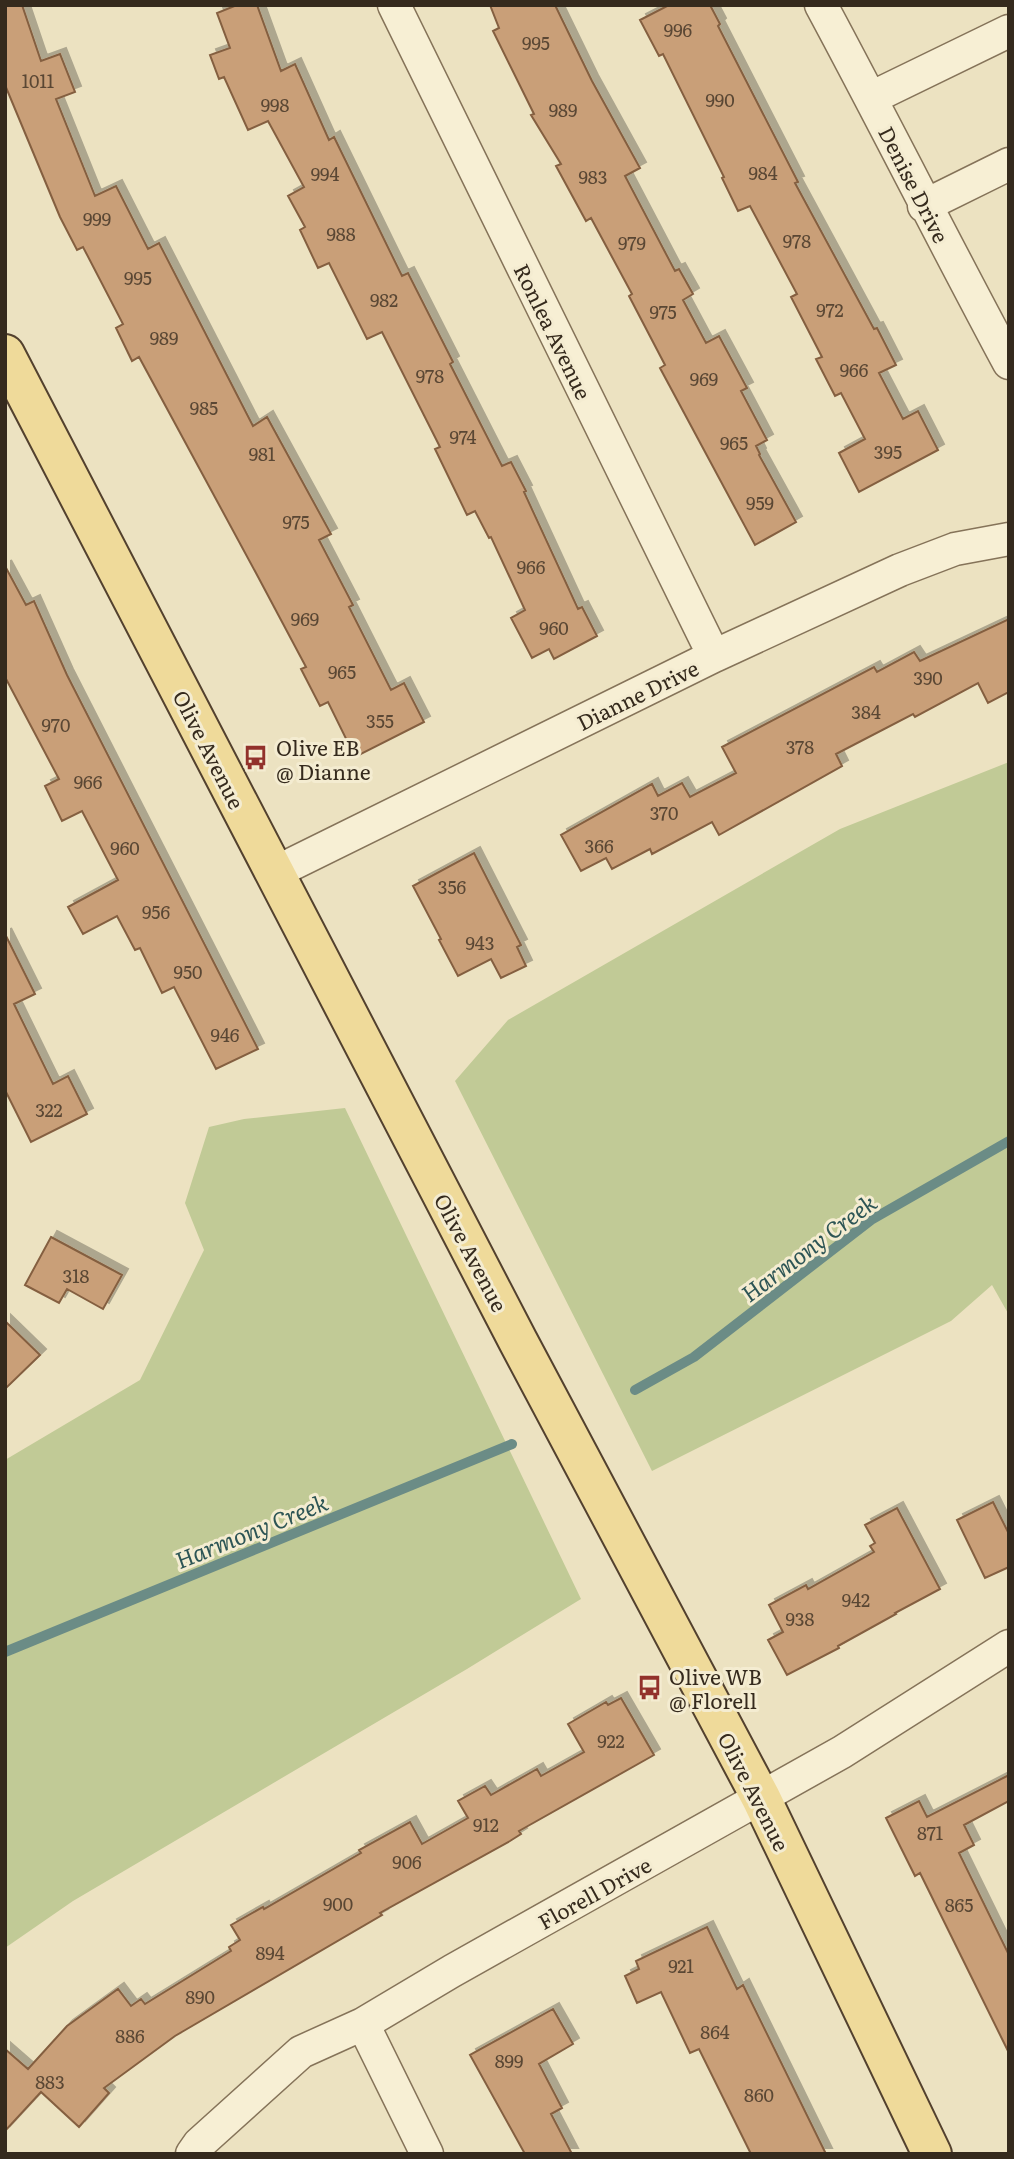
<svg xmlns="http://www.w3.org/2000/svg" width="1014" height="2159" viewBox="0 0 1014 2159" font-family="Literata,serif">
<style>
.green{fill:#c1ca96}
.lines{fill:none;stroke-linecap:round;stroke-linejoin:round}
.stream{stroke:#6b8c86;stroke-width:10}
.building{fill:#c99f78;stroke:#845f40;stroke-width:2;filter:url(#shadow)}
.minor-casing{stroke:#857359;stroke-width:35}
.major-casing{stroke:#53412e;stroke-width:42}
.minor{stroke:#f7efd4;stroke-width:32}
.major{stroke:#efda9a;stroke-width:38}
.labels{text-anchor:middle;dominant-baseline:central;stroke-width:6;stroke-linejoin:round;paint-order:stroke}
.number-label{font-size:18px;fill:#5a4734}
.street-label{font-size:21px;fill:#352a1d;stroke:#f4ecd1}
.poi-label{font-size:21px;fill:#352a1d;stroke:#f4ecd1;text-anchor:start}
.water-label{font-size:23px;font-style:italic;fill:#2d5555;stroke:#f4ecd1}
</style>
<defs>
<filter id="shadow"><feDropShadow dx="6" dy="-6" stdDeviation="0" flood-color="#0004"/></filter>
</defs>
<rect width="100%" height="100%" fill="#ece2c1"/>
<path class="green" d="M 1009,762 L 1009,1315 L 992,1285 L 951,1321 L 652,1471 L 455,1081 L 508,1020 L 840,829 Z
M 345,1108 L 581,1599 L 467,1669 L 73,1901 L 5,1948 L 5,1460 L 140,1380 L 204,1250 L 185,1203 L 209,1127 L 244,1119 Z"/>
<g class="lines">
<path class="stream" d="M 635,1390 L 694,1357 L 871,1220 L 1009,1141
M 5,1652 L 512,1444"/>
</g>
<path class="building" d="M 5,5 L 22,5 L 41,61 L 60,54 L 75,92 L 56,99 L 95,196 L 116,186 L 148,249 L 159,243 L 253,426 L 267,417 L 331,534 L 319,540 L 353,605 L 349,607 L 391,690 L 404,683 L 424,722 L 355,757 L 328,702 L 320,706 L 301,669 L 306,667 L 256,573 L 139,357 L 132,361 L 116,328 L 123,324 L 83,247 L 77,250 L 60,217 L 5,85 Z
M 237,5 L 257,5 L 281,71 L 295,64 L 329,140 L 334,137 L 402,276 L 408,273 L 453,362 L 450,364 L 502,466 L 511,462 L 526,491 L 524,492 L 578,609 L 582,607 L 597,636 L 554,659 L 549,649 L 532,658 L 511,618 L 525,610 L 491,537 L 489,538 L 475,511 L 467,515 L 435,449 L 440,447 L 382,332 L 367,339 L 329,263 L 318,268 L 300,230 L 305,227 L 288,196 L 304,187 L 268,121 L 248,130 L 224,77 L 219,79 L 210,55 L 230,48 L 217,13 Z
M 490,5 L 555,5 L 592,81 L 640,168 L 625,176 L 675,271 L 679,269 L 693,294 L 683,300 L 706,343 L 719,336 L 747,388 L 741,391 L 767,440 L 756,446 L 760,454 L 759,455 L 796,522 L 755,545 L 660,368 L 665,365 L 629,296 L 632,294 L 591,218 L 586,221 L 556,166 L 561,164 L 531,115 L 534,114 L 493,31 L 499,28 Z
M 669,5 L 710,5 L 720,24 L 718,26 L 798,182 L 795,183 L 874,329 L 877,328 L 896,365 L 879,373 L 903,419 L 918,411 L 938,450 L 859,492 L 839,453 L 865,439 L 841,393 L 835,396 L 816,359 L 822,357 L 791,297 L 797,294 L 750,206 L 738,211 L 722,178 L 724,177 L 663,54 L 659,56 L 640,20 Z
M 5,566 L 26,605 L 34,601 L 67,675 L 258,1049 L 216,1069 L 174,987 L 162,993 L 140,948 L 135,950 L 117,916 L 83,934 L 68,907 L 118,880 L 82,811 L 62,821 L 45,786 L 59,779 L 5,677 Z
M 1009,619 L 1009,692 L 988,703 L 978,683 L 915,717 L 913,714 L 836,754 L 842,766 L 719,835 L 712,822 L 652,854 L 650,849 L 612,869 L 606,858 L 581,871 L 561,835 L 652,784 L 658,796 L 682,783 L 690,797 L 736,773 L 722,747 L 874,667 L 877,672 L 914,652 L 920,661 Z
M 474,853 L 521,945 L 517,947 L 526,966 L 501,978 L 491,959 L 458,976 L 439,940 L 441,939 L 413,886 Z
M 5,934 L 35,994 L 14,1004 L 53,1084 L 68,1076 L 87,1114 L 31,1142 L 5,1090 Z
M 51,1237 L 122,1275 L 103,1309 L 67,1289 L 59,1303 L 25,1285 Z
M 5,1321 L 40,1355 L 5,1389 Z
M 993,1502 L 1009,1534 L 1009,1567 L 985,1578 L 957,1520 Z
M 897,1508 L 940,1589 L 895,1613 L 896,1614 L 838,1646 L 839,1648 L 787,1675 L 768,1640 L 783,1632 L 769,1605 L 806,1585 L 808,1589 L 874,1552 L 870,1546 L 875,1543 L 865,1525 Z
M 621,1698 L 654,1755 L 519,1831 L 521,1834 L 510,1841 L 380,1913 L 382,1915 L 175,2036 L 104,2088 L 109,2093 L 79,2127 L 41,2092 L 5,2131 L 5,2049 L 28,2069 L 67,2026 L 118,1989 L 131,2006 L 141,1999 L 145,2004 L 231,1951 L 229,1947 L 240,1940 L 231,1925 L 263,1907 L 264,1909 L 361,1853 L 359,1850 L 410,1822 L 422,1844 L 468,1818 L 458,1801 L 485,1786 L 491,1795 L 537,1769 L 541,1776 L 584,1752 L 568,1724 L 606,1702 L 608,1705 Z
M 1009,1775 L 1009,1801 L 964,1825 L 974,1845 L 959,1853 L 1009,1955 L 1009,2053 L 920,1873 L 915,1876 L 886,1818 L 919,1801 L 927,1817 Z
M 707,1927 L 737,1989 L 743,1985 L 826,2154 L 751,2154 L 699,2049 L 690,2053 L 661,1992 L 637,2003 L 625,1976 L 639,1969 L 636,1961 Z
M 553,2009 L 573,2044 L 539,2064 L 562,2108 L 551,2114 L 572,2154 L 525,2154 L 470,2055 Z"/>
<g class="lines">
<defs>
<path id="minor" d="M 394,5 L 714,656
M 821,5 C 885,124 945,244 1009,363
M 871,98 L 1009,31
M 924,206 L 1009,164
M 274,873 L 714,656 L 900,570 L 955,549 L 1009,539
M 363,2024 L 427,2154
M 192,2154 L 199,2144 L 301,2052 L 363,2024 L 452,1971 L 842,1752 L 1009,1646"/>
<path id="major" d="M 5,354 L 518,1341 L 761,1798 L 932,2154"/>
</defs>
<use href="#minor" class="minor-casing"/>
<use href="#major" class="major-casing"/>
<use href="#minor" class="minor"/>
<use href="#major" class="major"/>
</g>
<defs>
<symbol id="bus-bare" viewBox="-9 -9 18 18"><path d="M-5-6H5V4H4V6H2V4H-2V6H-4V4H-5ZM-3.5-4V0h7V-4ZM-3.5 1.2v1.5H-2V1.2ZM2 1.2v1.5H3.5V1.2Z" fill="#92312b" stroke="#f4ecd1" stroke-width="2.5" paint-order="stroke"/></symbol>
</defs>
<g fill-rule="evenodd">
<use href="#bus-bare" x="238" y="740" width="35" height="35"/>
<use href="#bus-bare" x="632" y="1670" width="35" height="35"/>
</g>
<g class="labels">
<g class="number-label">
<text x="678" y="29">996</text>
<text x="536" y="42">995</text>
<text x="38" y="80">1011</text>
<text x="720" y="99">990</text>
<text x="275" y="104">998</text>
<text x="563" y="109">989</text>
<text x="763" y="172">984</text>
<text x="325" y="173">994</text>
<text x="593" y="176">983</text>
<text x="97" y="218">999</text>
<text x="341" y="233">988</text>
<text x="797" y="240">978</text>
<text x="632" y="242">979</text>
<text x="138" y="277">995</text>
<text x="384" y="299">982</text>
<text x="830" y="309">972</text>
<text x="663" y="311">975</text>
<text x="164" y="337">989</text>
<text x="854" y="369">966</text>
<text x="430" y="375">978</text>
<text x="704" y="378">969</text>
<text x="204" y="407">985</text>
<text x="463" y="436">974</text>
<text x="734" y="442">965</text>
<text x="888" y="451">395</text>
<text x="262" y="453">981</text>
<text x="760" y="502">959</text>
<text x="296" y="521">975</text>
<text x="531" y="566">966</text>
<text x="305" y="618">969</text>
<text x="554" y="627">960</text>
<text x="342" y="671">965</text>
<text x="928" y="677">390</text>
<text x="866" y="711">384</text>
<text x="380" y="720">355</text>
<text x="56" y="724">970</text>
<text x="800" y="746">378</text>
<text x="88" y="781">966</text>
<text x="664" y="812">370</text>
<text x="599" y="845">366</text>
<text x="125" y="847">960</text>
<text x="452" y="886">356</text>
<text x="156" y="911">956</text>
<text x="480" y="942">943</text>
<text x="188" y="971">950</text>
<text x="225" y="1034">946</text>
<text x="49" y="1109">322</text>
<text x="76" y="1275">318</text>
<text x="856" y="1599">942</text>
<text x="800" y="1618">938</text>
<text x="611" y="1740">922</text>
<text x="486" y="1824">912</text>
<text x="930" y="1832">871</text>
<text x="407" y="1861">906</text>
<text x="338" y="1903">900</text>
<text x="959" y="1904">865</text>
<text x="270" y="1952">894</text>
<text x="681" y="1965">921</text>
<text x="200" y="1996">890</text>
<text x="715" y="2031">864</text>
<text x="130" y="2035">886</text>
<text x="509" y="2060">899</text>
<text x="50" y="2081">883</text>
<text x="759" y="2094">860</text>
</g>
<g class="street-label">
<text transform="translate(915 184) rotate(63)">Denise Drive</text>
<text transform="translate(554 331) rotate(64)">Ronlea Avenue</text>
<text transform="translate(637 694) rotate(-26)">Dianne Drive</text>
<text transform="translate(210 749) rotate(63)">Olive Avenue</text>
<text transform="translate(472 1252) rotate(62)">Olive Avenue</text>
<text transform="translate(755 1791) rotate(63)">Olive Avenue</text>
<text transform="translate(594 1892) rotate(-29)">Florell Drive</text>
</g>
<g class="poi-label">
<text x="276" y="746">Olive EB<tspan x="276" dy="24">@ Dianne</tspan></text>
<text x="669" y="1675">Olive WB<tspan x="669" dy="24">@ Florell</tspan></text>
</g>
<g class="water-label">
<text transform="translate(808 1247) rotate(-37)">Harmony Creek</text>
<text transform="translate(251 1530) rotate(-22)">Harmony Creek</text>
</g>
</g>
<rect width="1014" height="2159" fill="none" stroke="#352a1d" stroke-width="14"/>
</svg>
